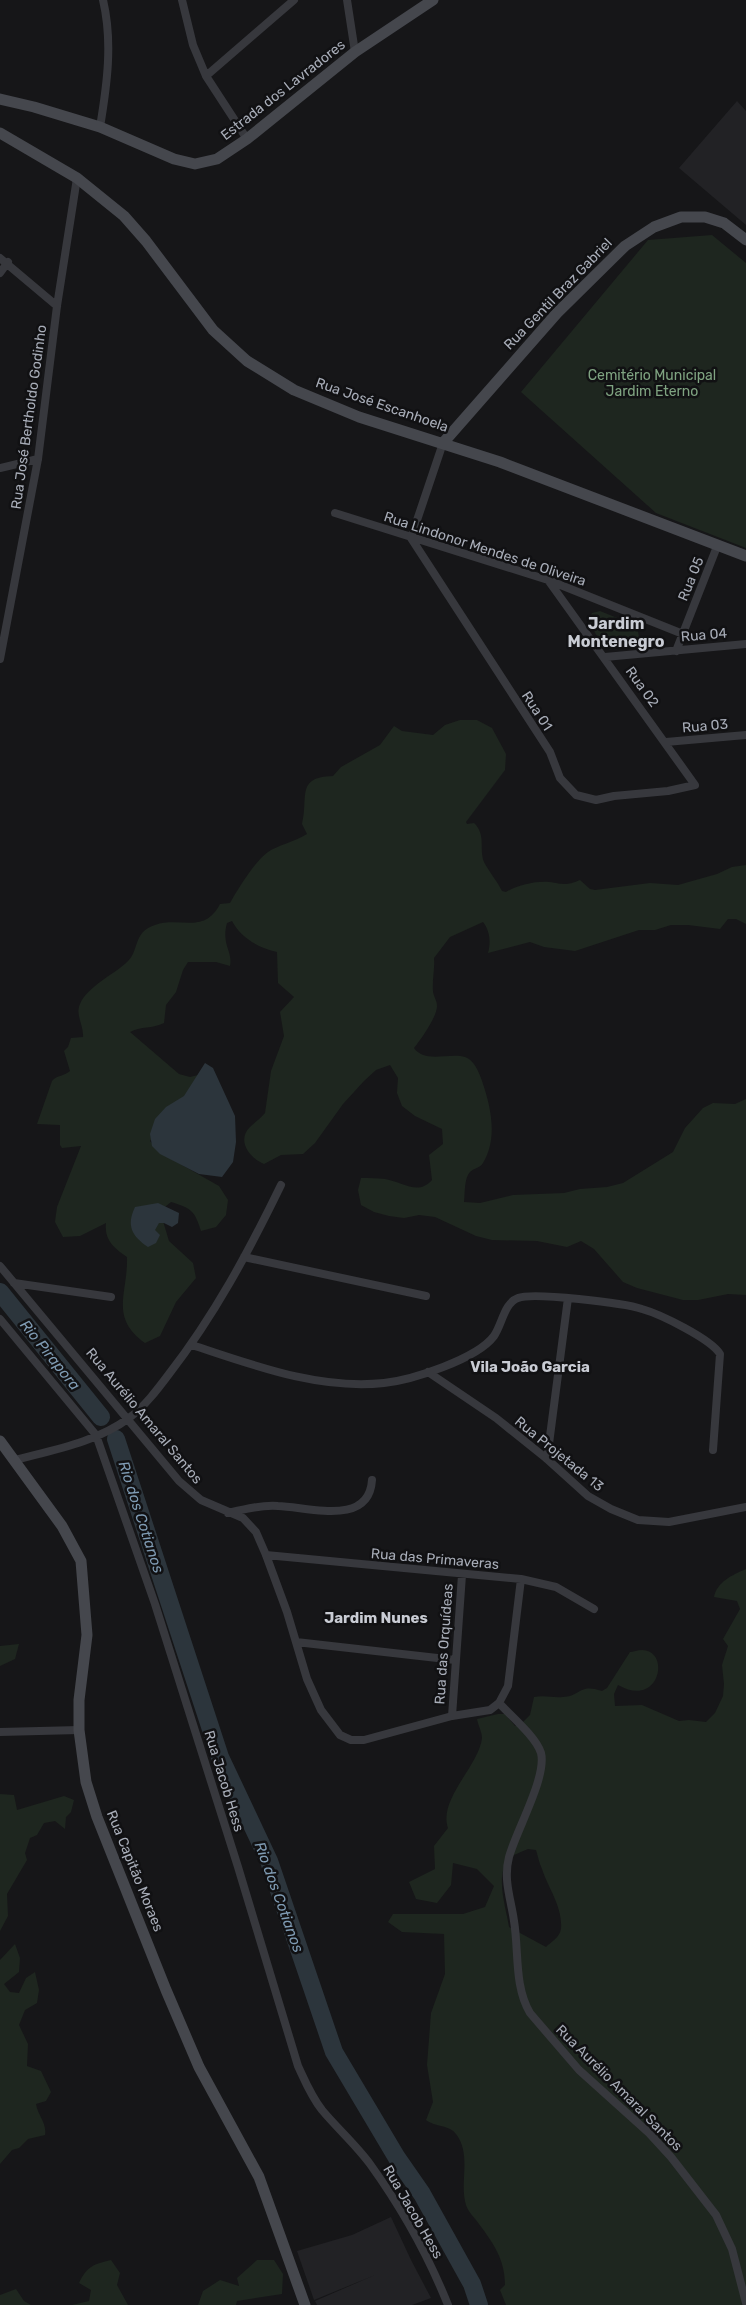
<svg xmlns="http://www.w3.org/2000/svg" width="746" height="2305" viewBox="0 0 746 2305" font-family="Rubik,sans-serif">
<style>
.built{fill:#222225}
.green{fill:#1e261f;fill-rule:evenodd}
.water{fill:#2c353c}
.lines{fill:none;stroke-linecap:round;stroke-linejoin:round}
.river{stroke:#2c353c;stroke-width:18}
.street{stroke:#37383d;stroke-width:8}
.secondary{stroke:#45474d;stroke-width:11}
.labels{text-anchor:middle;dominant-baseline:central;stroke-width:5;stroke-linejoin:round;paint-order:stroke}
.street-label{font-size:14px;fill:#a8adb8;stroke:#111113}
.park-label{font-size:14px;fill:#7fa381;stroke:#111113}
.water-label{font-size:15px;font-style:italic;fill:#7f9bb3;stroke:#111113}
.neighbourhood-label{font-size:15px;font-weight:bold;fill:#c9ccd4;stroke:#111113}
.quarter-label{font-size:16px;font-weight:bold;fill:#c9ccd4;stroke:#111113}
</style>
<rect width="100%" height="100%" fill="#161618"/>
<path class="built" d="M 737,101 L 746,111 L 746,225 L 679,168 Z
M 391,2217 L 411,2260 L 431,2298 L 412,2305 L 317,2305 L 315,2301 L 375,2275 L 314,2300 L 297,2251 L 352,2235 Z"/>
<path class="green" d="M 712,235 L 746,263 L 746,548 L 656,513 L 521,392 L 648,240 Z
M 600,611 L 637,626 L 639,637 L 634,642 L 604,644 L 598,638 L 588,620 L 592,613 Z
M 460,720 L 477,720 L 492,728 L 506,754 L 505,770 L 466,822 L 467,824 L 474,823 C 487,835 478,851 485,864 C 490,873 497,881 502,891 L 506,892 C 518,885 535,881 549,882 C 564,884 566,886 580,880 L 590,889 L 595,890 L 650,883 L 678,885 L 717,874 L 732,867 L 746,865 L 746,924 L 736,919 L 728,919 L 720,929 L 688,925 L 671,925 L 655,930 L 639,930 L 575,951 L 544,947 L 530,942 L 488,953 C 491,942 490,931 483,922 L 450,937 L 434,958 C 435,969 432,980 433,991 C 433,996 437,1000 437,1006 C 437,1017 421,1039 414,1048 C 425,1064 450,1052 465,1057 C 474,1060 479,1072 482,1081 C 491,1107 498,1138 483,1163 C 480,1168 474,1168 470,1172 C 464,1178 465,1194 464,1202 L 480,1203 L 513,1195 L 564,1193 L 580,1189 L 607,1187 L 623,1183 L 673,1152 L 685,1128 L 703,1108 L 713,1103 L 735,1104 L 746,1099 L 746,1295 L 728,1294 L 698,1300 L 683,1300 L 637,1288 L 623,1282 L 594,1249 L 581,1241 L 567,1247 L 537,1241 L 492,1240 L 476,1236 L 435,1217 L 419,1215 L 404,1218 L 389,1216 L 374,1212 L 361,1205 L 358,1190 L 361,1178 C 369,1178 377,1178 385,1179 C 403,1182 418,1196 432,1180 L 429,1155 L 443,1144 L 442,1129 L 415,1116 L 402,1106 L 397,1093 L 398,1078 L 390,1065 L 376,1070 L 364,1081 L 343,1104 L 315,1143 L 303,1154 L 281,1155 L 264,1164 C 250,1158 236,1141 250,1127 C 255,1122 260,1119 265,1113 L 271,1071 L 284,1036 L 280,1012 L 294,997 L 278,983 L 277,952 C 259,948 241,938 232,921 L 227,923 C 221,945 233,951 230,966 L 216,962 L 188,962 L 183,970 L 176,992 L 166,1005 L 164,1023 C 153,1029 140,1026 130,1032 L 179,1074 L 190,1077 L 210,1072 L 150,1141 L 159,1152 L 219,1186 L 228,1200 L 226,1215 L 216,1227 L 201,1231 C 195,1211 191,1208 171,1202 L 160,1211 L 169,1241 L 193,1263 L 196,1278 L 176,1302 L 160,1336 L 145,1343 C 109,1317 128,1294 127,1257 C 114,1248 104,1240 106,1223 L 80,1236 L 63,1237 L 55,1222 L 57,1207 L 81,1146 L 62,1148 L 60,1145 L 60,1125 L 37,1124 L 52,1081 C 57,1075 65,1076 70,1071 L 64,1051 L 68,1047 L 71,1038 L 83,1037 C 84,1026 75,1015 80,1004 C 87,987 114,974 126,963 C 140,952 132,932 155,925 C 180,916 204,935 220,904 L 230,903 C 238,889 255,861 268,852 C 276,846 296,841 307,834 L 302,824 C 309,798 295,777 333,776 L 341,767 L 380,745 L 394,726 L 402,731 L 433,735 L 445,725 Z
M 746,1569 L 746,2305 L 506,2305 L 500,2290 L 505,2285 C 505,2260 494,2244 479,2224 C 475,2218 468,2212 466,2205 C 459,2182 472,2155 456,2134 C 450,2125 435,2127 426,2120 L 433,2102 L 427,2065 L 431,2013 L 445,1974 L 444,1934 L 402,1932 L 388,1922 L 393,1914 L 463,1914 L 485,1907 L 494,1886 L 477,1869 L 453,1863 L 451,1885 L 437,1903 L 416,1899 L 409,1882 L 435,1869 L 434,1846 L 448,1828 C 438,1799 479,1766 482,1738 C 482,1732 478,1725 477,1719 L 498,1714 L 505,1714 L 515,1726 L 519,1726 L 530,1715 L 534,1697 C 546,1695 552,1698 563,1697 C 581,1696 579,1683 602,1691 L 607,1688 L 630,1652 C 633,1652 638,1650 642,1650 C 671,1650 660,1709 618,1685 L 614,1694 L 615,1706 L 642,1705 L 679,1721 L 689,1720 L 706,1722 L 715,1713 L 723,1696 L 724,1684 L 722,1665 L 728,1646 L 723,1639 L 740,1609 L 737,1601 L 714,1597 C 717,1582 732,1575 746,1569 ZM 528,1849 L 536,1850 C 538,1856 539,1863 542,1869 C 548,1888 563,1907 561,1929 C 560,1937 551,1942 546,1947 L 509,1927 C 506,1907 494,1874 510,1858 C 514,1854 522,1852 528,1849 Z
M 19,1644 L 15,1659 L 0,1666 L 0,1646 Z
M 0,1794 L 14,1795 L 17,1810 L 64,1796 L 74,1800 L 71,1812 L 66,1817 L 65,1829 L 55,1821 L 44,1823 L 37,1835 L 30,1838 L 25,1853 L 27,1860 L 7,1894 L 8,1916 L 0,1931 Z
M 15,1944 L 20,1958 L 19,1972 L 4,1984 L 10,1992 L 19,1993 L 26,1978 L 35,1972 L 39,1990 L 37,2003 L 25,2010 L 19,2025 L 28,2044 L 27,2066 L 41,2071 L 51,2092 L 46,2101 L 36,2104 C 38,2116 47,2123 45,2135 L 28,2139 L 19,2148 L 12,2150 L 0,2164 L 0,1960 Z
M 111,2260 L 120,2273 L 117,2285 L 128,2305 L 72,2305 L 89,2301 L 91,2290 L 79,2283 C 87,2266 94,2264 111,2260 Z
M 257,2260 L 274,2260 L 283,2274 L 282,2294 L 237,2301 L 236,2305 L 198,2305 L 203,2291 L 220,2280 L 239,2286 L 237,2278 Z
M 16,2289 L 24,2301 L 31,2305 L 0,2305 L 0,2295 Z"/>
<path class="water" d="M 205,1063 L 213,1068 L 235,1116 L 236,1142 L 233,1162 L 222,1177 L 199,1174 L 160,1154 L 152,1146 L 150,1134 L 155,1119 L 166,1107 L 184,1096 Z
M 158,1203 L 179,1213 L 178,1223 L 172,1227 L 164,1223 L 159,1223 L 155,1230 L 160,1235 L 156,1243 L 148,1247 C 132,1236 126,1226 135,1207 Z"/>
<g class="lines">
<path class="river" d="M 0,1292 L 101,1417
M 116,1439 L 220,1757 L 269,1861 L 334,2052 L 397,2158 L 422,2194 L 472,2284 L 479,2305"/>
<path class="street" d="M 182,0 L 193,45 L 206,76 L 247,139
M 347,0 L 355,52
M 206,76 L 294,0
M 100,127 C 107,85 113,42 103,0
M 0,258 L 57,306
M 0,273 L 8,262
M 443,443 L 411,538 L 550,752 L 560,778 L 576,795 L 596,800 L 614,796 L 668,791 L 695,785 L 548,580
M 0,468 L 38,459
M 335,513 L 548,580 L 683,634
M 676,651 L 718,544
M 605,657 L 746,644
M 0,659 L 38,459 L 57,306 L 77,178
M 666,742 L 746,735
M 244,1257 L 426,1296
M 0,1266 L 179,1481 L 201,1500 L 243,1518 L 256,1532 L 266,1555 L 287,1612 L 307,1679 L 321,1710 L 340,1735 L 351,1740 L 364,1740 L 452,1716 L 490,1710 L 499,1703 C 511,1716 536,1737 541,1753 C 547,1777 516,1831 509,1857 C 503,1880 511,1899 514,1921 C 519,1951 514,1986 530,2013 L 579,2070 L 649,2133 L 671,2157 L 716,2215 L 732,2249 L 746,2303
M 14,1283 L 111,1297
M 0,1319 L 96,1435 L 155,1604 L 238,1867 L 298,2066 C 305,2081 311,2096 322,2110 C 337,2128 356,2145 370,2164 C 401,2207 428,2255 448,2305
M 192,1345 C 253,1365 318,1390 384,1383 C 412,1380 477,1359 494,1336 C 502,1325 504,1303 518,1298 C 533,1292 624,1303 642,1309 C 660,1314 711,1339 720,1354 L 713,1450
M 428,1372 L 496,1418 L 547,1459 L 588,1496 L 611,1509 L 638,1520 L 669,1522 L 746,1507
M 547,1459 L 568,1298
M 15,1460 C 53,1450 97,1442 129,1418 C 145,1406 157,1390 169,1374 C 214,1316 249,1251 281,1185
M 228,1513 C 245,1509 261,1505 278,1506 C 309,1507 369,1527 372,1480
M 266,1555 L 521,1579 L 556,1587 L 594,1609
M 296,1642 L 455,1660
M 499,1703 L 508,1686 L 521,1579
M 452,1716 L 462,1575
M 0,1732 L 79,1730"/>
<path class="secondary" d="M 0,99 L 34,107 L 100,127 L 174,159 L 195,164 L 217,159 L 247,139 L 355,52 L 433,0
M 0,133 L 77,178 L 124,216 L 146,241 L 213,330 L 247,361 L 294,390 L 359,417 L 500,462 L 746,556
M 443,443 L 557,313 L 625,246 L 654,227 L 681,217 L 705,217 L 724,223 L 746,240
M 0,1441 L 62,1526 L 81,1561 L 87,1635 L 79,1700 L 79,1730 L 86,1782 L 97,1817 L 166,1990 L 199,2067 L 259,2177 L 305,2305"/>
</g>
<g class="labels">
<g class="street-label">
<text transform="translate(283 90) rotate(-38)">Estrada dos Lavradores</text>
<text transform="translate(558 294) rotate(-46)">Rua Gentil Braz Gabriel</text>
<text transform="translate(382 405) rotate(19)">Rua José Escanhoela</text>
<text transform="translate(29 417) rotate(-82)">Rua José Bertholdo Godinho</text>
<text transform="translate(485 549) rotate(18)">Rua Lindonor Mendes de Oliveira</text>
<text transform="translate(691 579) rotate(-68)">Rua 05</text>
<text transform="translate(704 635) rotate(-5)">Rua 04</text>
<text transform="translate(642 687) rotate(54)">Rua 02</text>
<text transform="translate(537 711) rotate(57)">Rua 01</text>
<text transform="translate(705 726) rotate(-5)">Rua 03</text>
<text transform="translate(144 1416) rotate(50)">Rua Aurélio Amaral Santos</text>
<text transform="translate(559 1454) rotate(39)">Rua Projetada 13</text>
<text transform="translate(435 1559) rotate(5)">Rua das Primaveras</text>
<text transform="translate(444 1644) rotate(-86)">Rua das Orquídeas</text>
<text transform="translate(224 1781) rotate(73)">Rua Jacob Hess</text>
<text transform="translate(135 1871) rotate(68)">Rua Capitão Moraes</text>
<text transform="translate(619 2088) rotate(45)">Rua Aurélio Amaral Santos</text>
<text transform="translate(413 2212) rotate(60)">Rua Jacob Hess</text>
</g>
<g class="park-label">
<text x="652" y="375">Cemitério Municipal<tspan x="652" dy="16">Jardim Eterno</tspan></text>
</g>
<g class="water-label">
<text transform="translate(50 1355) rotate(51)">Rio Pirapora</text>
<text transform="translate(141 1517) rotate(72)">Rio dos Cotianos</text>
<text transform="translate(279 1897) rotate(70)">Rio dos Cotianos</text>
</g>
<g class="neighbourhood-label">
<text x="530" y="1367">Vila João Garcia</text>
<text x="376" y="1618">Jardim Nunes</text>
</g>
<g class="quarter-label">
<text x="616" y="623">Jardim<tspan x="616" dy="18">Montenegro</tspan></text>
</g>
</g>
</svg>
